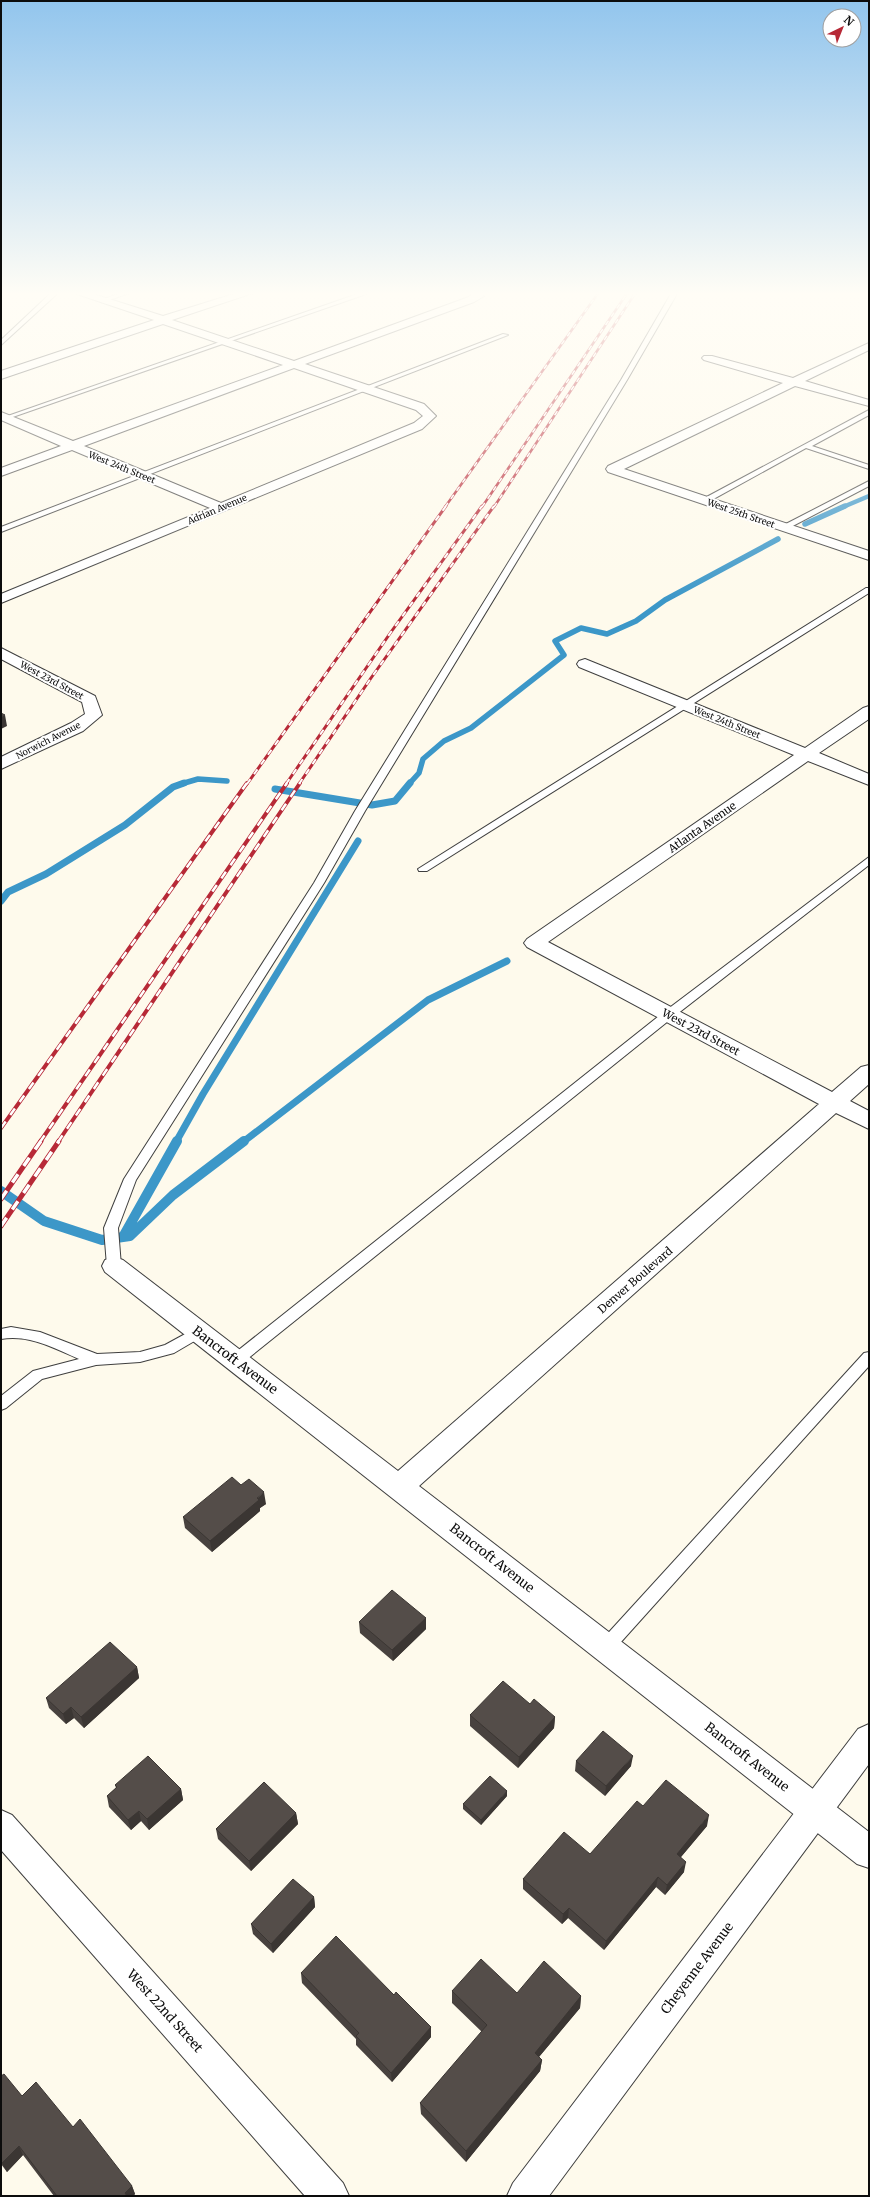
<svg xmlns="http://www.w3.org/2000/svg" width="870" height="2197" viewBox="0 0 870 2197" font-family="Merriweather,serif">
<style>
.lines{fill:none;stroke-linecap:round;stroke-linejoin:round}
.stream-far3{stroke:#3c97c8;stroke-width:4.5}
.stream-far2{stroke:#3c97c8;stroke-width:5.5}
.stream-far1{stroke:#3c97c8;stroke-width:7}
.stream{stroke:#3c97c8;stroke-width:10}
.service-casing{stroke:#3f3f3f;stroke-width:2}
.minor-casing{stroke:#3f3f3f;stroke-width:2}
.tertiary-casing{stroke:#3f3f3f;stroke-width:2}
.service{fill:#fff;fill-rule:evenodd}
.minor{fill:#fff;fill-rule:evenodd}
.tertiary{fill:#fff;fill-rule:evenodd}
.rail-far3-casing{stroke:#b72937;stroke-width:2.5}
.rail-far2-casing{stroke:#b72937;stroke-width:3}
.rail-far1-casing{stroke:#b72937;stroke-width:4}
.rail-casing{stroke:#b72937;stroke-width:5}
.rail-far3{stroke:#fff;stroke-width:1.5;stroke-dasharray:5;stroke-linecap:butt}
.rail-far2{stroke:#fff;stroke-width:2;stroke-dasharray:6;stroke-linecap:butt}
.rail-far1{stroke:#fff;stroke-width:2.5;stroke-dasharray:8;stroke-linecap:butt}
.rail{stroke:#fff;stroke-width:3.5;stroke-dasharray:10;stroke-linecap:butt}
.wall{fill:#48423f}
.shaded-wall{fill:#3b3633}
.building{fill:#544d49;stroke:#3b3633}
.labels{text-anchor:middle;dominant-baseline:central;stroke-width:4;stroke-linejoin:round;paint-order:stroke}
.far-street-label{font-size:9px;fill:#0c0c0c;stroke:#fff}
.street-label{font-size:11px;fill:#0c0c0c;stroke:#fff}
.near-street-label{font-size:13px;fill:#0c0c0c;stroke:#fff}
</style>
<rect width="100%" height="100%" fill="#fefaec"/>
<g class="lines">
<path class="stream-far3" d="M 843,507 L 869,496"/>
<path class="stream-far2" d="M 805,524 L 845,506
M 181,784 L 198,779 L 227,781
M 409,784 L 419,773 L 423,759 L 444,741 L 471,728 L 564,655 L 555,641 L 581,628 L 607,634 L 636,621 L 665,600 L 778,539"/>
<path class="stream-far1" d="M 275,789 L 372,805 L 395,801 L 410,783
M 1,901 L 8,892 L 46,874 L 125,825 L 173,787 L 184,783
M 176,1142 L 203,1094 L 358,841
M 243,1142 L 428,1000 L 507,961"/>
<path class="stream" d="M 1,1191 L 44,1221 L 102,1240 L 130,1236 L 173,1195 L 244,1141
M 123,1237 L 177,1141"/>
<defs>
<path id="service" d="M 52,292 L 59,292 L 1,345 L 1,340 Z
M 123,292 L 132,292 L 104,302 L 99,301 Z
M 363,292 L 372,292 L 7,419 L 2,418 Z
M 672,292 L 678,292 L 627,380 L 365,811 L 324,883 L 136,1180 L 118,1228 L 121,1266 L 119,1269 L 109,1269 L 107,1266 L 104,1228 L 124,1179 L 314,883 L 355,811 L 621,380 Z
M 503,334 L 508,335 L 1,532 L 1,527 Z
M 869,410 L 869,415 L 812,446 L 869,465 L 869,469 L 806,448 L 708,502 L 701,500 Z
M 869,481 L 869,486 L 787,529 L 780,527 Z
M 866,588 L 869,588 L 869,593 L 427,871 L 419,871 L 418,869 Z
M 869,857 L 869,865 L 672,1018 L 241,1364 L 236,1365 L 231,1364 L 229,1360 L 231,1356 L 664,1012 Z
M 11,1327 L 40,1332 L 97,1354 L 140,1352 L 165,1345 L 198,1327 L 203,1328 L 205,1332 L 203,1336 L 174,1353 L 140,1362 L 96,1365 L 42,1379 L 6,1408 L 1,1410 L 1,1396 L 33,1371 L 79,1359 C 54,1348 29,1334 1,1339 L 1,1329 Z
M 869,1352 L 869,1366 L 612,1652 L 606,1654 L 600,1652 L 598,1647 L 600,1642 L 864,1353 Z"/>
<path id="minor" d="M 470,292 L 481,292 L 484,296 L 474,302 L 305,364 L 424,404 L 436,416 L 422,429 L 1,603 L 1,594 L 210,508 L 72,450 L 1,476 L 1,468 L 61,446 L 1,420 L 1,412 L 73,441 L 283,365 L 163,324 L 1,379 L 1,371 L 163,317 L 294,361 L 466,298 L 472,295 ZM 294,368 L 416,410 L 423,416 L 414,423 L 221,503 L 84,446 Z
M 869,343 L 869,350 L 805,381 L 869,400 L 869,406 L 795,386 L 624,469 L 869,551 L 869,560 L 608,472 L 606,469 L 608,466 L 783,383 L 704,360 L 702,358 L 704,356 L 712,356 L 793,378 Z
M 1,648 L 95,696 L 102,715 L 83,731 L 1,769 L 1,757 L 71,723 L 85,714 L 82,702 L 1,659 Z
M 585,659 L 805,748 L 863,708 L 869,706 L 869,719 L 819,753 L 869,774 L 869,785 L 808,761 L 548,942 L 832,1092 L 861,1067 L 869,1065 L 869,1084 L 850,1101 L 869,1111 L 869,1129 L 836,1113 L 419,1486 L 869,1832 L 869,1868 L 857,1864 L 105,1272 L 102,1266 L 105,1260 L 114,1257 L 123,1260 L 398,1471 L 819,1104 L 527,947 L 524,943 L 527,939 L 794,755 L 579,667 L 577,664 L 579,661 Z
M 1,1810 L 12,1815 L 343,2183 L 349,2196 L 305,2196 L 1,1850 Z"/>
<path id="tertiary" d="M 71,292 L 87,292 L 163,316 L 240,292 L 256,292 L 163,323 Z
M 869,1724 L 869,1764 L 549,2196 L 507,2196 L 513,2183 L 858,1729 Z"/>
</defs>
<use href="#service" class="service-casing"/>
<use href="#minor" class="minor-casing"/>
<use href="#tertiary" class="tertiary-casing"/>
<use href="#service" class="service"/>
<use href="#minor" class="minor"/>
<use href="#tertiary" class="tertiary"/>
<defs>
<path id="rail-far3" d="M 445,507 L 599,292
M 482,507 L 628,292
M 494,507 L 636,292"/>
<path id="rail-far2" d="M 247,784 L 446,506
M 286,784 L 391,632 L 482,506
M 299,784 L 371,678 L 494,506"/>
<path id="rail-far1" d="M 1,1128 L 247,783
M 40,1142 L 287,783
M 58,1142 L 300,783"/>
<path id="rail" d="M 1,1199 L 41,1141
M 1,1226 L 59,1141"/>
</defs>
<use href="#rail-far3" class="rail-far3-casing"/>
<use href="#rail-far2" class="rail-far2-casing"/>
<use href="#rail-far1" class="rail-far1-casing"/>
<use href="#rail" class="rail-casing"/>
<use href="#rail-far3" class="rail-far3"/>
<use href="#rail-far2" class="rail-far2"/>
<use href="#rail-far1" class="rail-far1"/>
<use href="#rail" class="rail"/>
</g>
<path class="wall" d="M 241,1485 L 266,1504 L 260,1508 L 260,1511 L 212,1552 L 185,1528 L 183,1517 Z
M 426,1618 L 426,1629 L 393,1661 L 360,1633 L 359,1622 Z
M 137,1667 L 139,1678 L 84,1728 L 74,1718 L 66,1724 L 49,1708 L 46,1698 Z
M 470,1715 L 555,1717 L 554,1728 L 518,1768 L 470,1726 Z
M 576,1761 L 631,1766 L 605,1796 L 575,1771 Z
M 115,1785 L 181,1789 L 183,1800 L 149,1830 L 141,1821 L 131,1830 L 109,1807 L 107,1796 L 116,1788 Z
M 507,1796 L 481,1825 L 463,1809 L 463,1804 Z
M 643,1806 L 707,1826 L 681,1857 L 684,1872 L 665,1895 L 656,1887 L 604,1950 L 568,1918 L 562,1924 L 523,1889 L 523,1879 L 590,1854 Z
M 296,1813 L 298,1824 L 251,1871 L 218,1839 L 216,1829 Z
M 314,1897 L 315,1907 L 273,1953 L 253,1934 L 251,1924 Z
M 301,1973 L 394,1995 L 431,2027 L 431,2037 L 392,2082 L 356,2045 L 356,2039 L 302,1983 Z
M 452,1991 L 517,1993 L 581,1996 L 580,2008 L 539,2057 L 542,2060 L 540,2071 L 466,2162 L 421,2114 L 420,2103 L 482,2032 L 452,2003 Z
M 1,2076 L 22,2096 L 73,2127 L 132,2186 L 135,2194 L 133,2196 L 54,2196 L 23,2155 L 7,2172 L 1,2164 Z"/>
<path class="shaded-wall" d="M 5,715 L 7,726 L 1,729 L 1,717 Z
M 264,1492 L 266,1504 L 260,1508 L 260,1511 L 212,1552 L 210,1541 Z
M 426,1618 L 426,1629 L 393,1661 L 392,1650 Z
M 137,1667 L 139,1678 L 84,1728 L 81,1717 Z
M 71,1707 L 74,1718 L 66,1724 L 63,1714 Z
M 555,1717 L 554,1728 L 518,1768 L 519,1757 Z
M 633,1756 L 631,1766 L 605,1796 L 606,1786 Z
M 181,1789 L 183,1800 L 149,1830 L 147,1819 Z
M 507,1791 L 507,1796 L 481,1825 L 481,1820 Z
M 139,1811 L 141,1821 L 131,1830 L 128,1820 Z
M 296,1813 L 298,1824 L 251,1871 L 249,1861 Z
M 709,1815 L 707,1826 L 675,1864 L 677,1854 Z
M 686,1862 L 684,1872 L 665,1895 L 667,1885 Z
M 658,1877 L 656,1887 L 604,1950 L 606,1941 Z
M 314,1897 L 315,1907 L 273,1953 L 271,1944 Z
M 569,1908 L 568,1918 L 562,1924 L 563,1914 Z
M 581,1996 L 580,2008 L 533,2064 L 535,2053 Z
M 431,2027 L 431,2037 L 392,2082 L 391,2073 Z
M 542,2060 L 540,2071 L 466,2162 L 466,2151 Z
M 19,2146 L 23,2155 L 7,2172 L 2,2163 Z
M 132,2186 L 135,2194 L 133,2196 L 126,2196 L 125,2193 Z"/>
<path class="building" d="M 1,713 L 5,715 L 1,717 Z
M 232,1477 L 241,1485 L 249,1479 L 264,1492 L 257,1498 L 259,1500 L 210,1541 L 183,1517 Z
M 392,1590 L 426,1618 L 392,1650 L 359,1622 Z
M 110,1642 L 137,1667 L 81,1717 L 71,1707 L 63,1714 L 46,1698 Z
M 503,1681 L 530,1704 L 534,1699 L 555,1717 L 519,1757 L 470,1715 Z
M 603,1731 L 633,1756 L 606,1786 L 576,1761 Z
M 148,1756 L 181,1789 L 147,1819 L 139,1811 L 128,1820 L 107,1796 L 117,1787 L 115,1785 Z
M 490,1776 L 507,1791 L 481,1820 L 463,1804 Z
M 666,1780 L 709,1815 L 677,1854 L 686,1862 L 667,1885 L 658,1877 L 606,1941 L 569,1908 L 563,1914 L 523,1879 L 564,1832 L 590,1854 L 637,1801 L 643,1806 Z
M 264,1782 L 296,1813 L 249,1861 L 216,1829 Z
M 293,1879 L 314,1897 L 271,1944 L 251,1924 Z
M 336,1936 L 394,1995 L 396,1992 L 431,2027 L 391,2073 L 356,2036 L 359,2033 L 301,1973 Z
M 481,1959 L 517,1993 L 544,1961 L 581,1996 L 535,2053 L 542,2060 L 466,2151 L 420,2103 L 487,2025 L 452,1991 Z
M 4,2074 L 22,2096 L 36,2082 L 73,2127 L 80,2119 L 132,2186 L 125,2193 L 127,2196 L 57,2196 L 19,2146 L 2,2163 L 1,2162 L 1,2076 Z"/>
<linearGradient id="sky" x2="0" y2="1"><stop stop-color="#92c5ed"/><stop offset="0.49" stop-color="#fffdf6"/><stop offset="1" stop-color="#fffdf6" stop-opacity="0"/></linearGradient>
<rect width="870" height="600" fill="url(#sky)"/>
<g class="labels">
<g class="far-street-label">
<text transform="translate(122 467) rotate(22)">West 24th Street</text>
<text transform="translate(217 509) rotate(-23)">Adrian Avenue</text>
<text transform="translate(741 513) rotate(19)">West 25th Street</text>
<text transform="translate(52 680) rotate(28)">West 23rd Street</text>
<text transform="translate(727 722) rotate(22)">West 24th Street</text>
<text transform="translate(48 740) rotate(-27)">Norwich Avenue</text>
</g>
<g class="street-label">
<text transform="translate(702 827) rotate(-35)">Atlanta Avenue</text>
<text transform="translate(701 1032) rotate(28)">West 23rd Street</text>
<text transform="translate(635 1280) rotate(-41)">Denver Boulevard</text>
</g>
<g class="near-street-label">
<text transform="translate(235 1360) rotate(37)">Bancroft Avenue</text>
<text transform="translate(492 1558) rotate(38)">Bancroft Avenue</text>
<text transform="translate(747 1757) rotate(38)">Bancroft Avenue</text>
<text transform="translate(697 1968) rotate(-53)">Cheyenne Avenue</text>
<text transform="translate(165 2011) rotate(48)">West 22nd Street</text>
</g>
</g>
<rect width="870" height="2197" fill="none" stroke="#0c0c0c" stroke-width="4"/>
<g transform="translate(842 28) rotate(43)"><circle r="19" fill="#ffffff" stroke="#9e9e9e"/>
<path d="M0-3L7 15L0 10L-7 15Z" fill="#b72937"/>
<text y="-6" font-size="11" font-weight="bold" text-anchor="middle" fill="#0c0c0c">N</text>
</g>
</svg>
